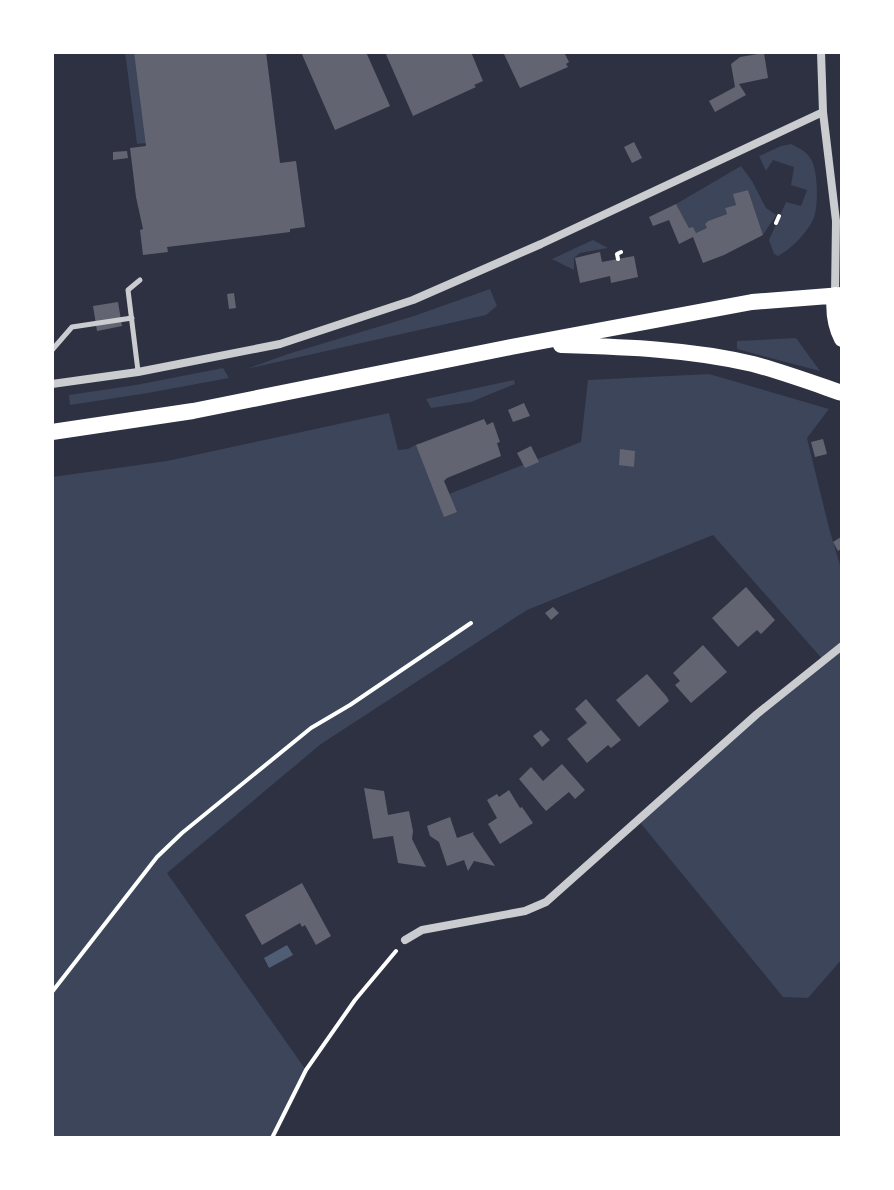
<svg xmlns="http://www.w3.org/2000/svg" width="894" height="1190" viewBox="0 0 894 1190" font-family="'Asap Condensed',sans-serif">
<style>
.green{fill:#3c4559}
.water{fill:#4f5d75}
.building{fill:#626471}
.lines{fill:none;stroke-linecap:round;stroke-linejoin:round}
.path{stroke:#fff;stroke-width:4}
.service{stroke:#caccd0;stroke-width:5}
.minor{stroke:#caccd0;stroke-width:8}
.primary{stroke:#fff;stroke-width:16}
</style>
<rect width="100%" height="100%" fill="#2d3142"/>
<path class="green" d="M 125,52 L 137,52 L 148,143 L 137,144 Z
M 791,144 C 799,148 806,151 811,159 C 818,171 819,207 813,220 C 806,234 791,249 778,256 L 774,254 L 769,240 L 786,202 L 801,206 L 807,190 L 791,185 L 794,167 L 773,160 L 766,171 L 759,156 L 781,146 Z
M 741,166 L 752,181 L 766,208 L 776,215 L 763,235 L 748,190 L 734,194 L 736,205 L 725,208 L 727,214 L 708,221 L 705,224 L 708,229 L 696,233 L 689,228 L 676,204 Z
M 593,240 L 608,248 L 580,253 L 574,258 L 574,270 L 552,259 Z
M 490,289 L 497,306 L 486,315 L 246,369 L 288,354 L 414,316 Z
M 796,338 L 820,371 L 737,349 L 737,341 Z
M 223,368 L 229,378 L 148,393 L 70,405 L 69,395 L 136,385 Z
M 709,374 L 829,409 L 807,438 L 829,528 L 842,572 L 842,959 L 808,998 L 783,997 L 638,820 L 824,661 L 713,535 L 527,610 L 321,744 L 167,873 L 306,1070 L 272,1138 L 52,1138 L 52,477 L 167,461 L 389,413 L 398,450 L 408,449 L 419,443 L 439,498 L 581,442 L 588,380 Z
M 514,380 L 515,384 L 471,402 L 431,408 L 426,399 Z"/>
<path class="water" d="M 287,945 L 293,955 L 269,968 L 264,958 Z"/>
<path class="building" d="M 134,52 L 266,52 L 280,163 L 296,161 L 305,227 L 290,229 L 290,232 L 167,247 L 168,252 L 143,255 L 140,230 L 143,229 L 136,197 L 130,148 L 146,146 Z
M 301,52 L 366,52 L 390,106 L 335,130 Z
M 385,52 L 471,52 L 483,81 L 474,85 L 476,87 L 413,116 Z
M 503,52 L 564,52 L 569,62 L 566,64 L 568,67 L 520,88 Z
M 764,53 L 768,78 L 739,84 L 746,95 L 715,112 L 709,101 L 735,87 L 731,64 L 740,57 Z
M 634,142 L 642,158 L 632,163 L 624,147 Z
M 127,151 L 128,158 L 113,160 L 113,152 Z
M 748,190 L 763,235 L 724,255 L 703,263 L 693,237 L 679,244 L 669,220 L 653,226 L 649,217 L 676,204 L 689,228 L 693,227 L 696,233 L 707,228 L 705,224 L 708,221 L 727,214 L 725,208 L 736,205 L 733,194 Z
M 600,252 L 602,262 L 634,256 L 638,277 L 611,283 L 610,276 L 580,283 L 575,258 Z
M 234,293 L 236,308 L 229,309 L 227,294 Z
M 118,302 L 122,326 L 97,331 L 93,306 Z
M 524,403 L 530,416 L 513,422 L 508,410 Z
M 484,419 L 487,425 L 493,422 L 500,442 L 497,443 L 501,456 L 447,478 L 444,481 L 457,512 L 444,517 L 416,445 Z
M 823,439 L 827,454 L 815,457 L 811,442 Z
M 531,446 L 539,462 L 525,468 L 517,453 Z
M 620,449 L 635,451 L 634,467 L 619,465 Z
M 841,537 L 842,548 L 838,551 L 833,542 Z
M 746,587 L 775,620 L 761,634 L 757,630 L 738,647 L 712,618 Z
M 553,607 L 559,613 L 551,620 L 545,613 Z
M 703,645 L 727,672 L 691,703 L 675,685 L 680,681 L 673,673 Z
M 647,674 L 667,697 L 669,701 L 639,727 L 616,700 Z
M 586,699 L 621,740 L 611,748 L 608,745 L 587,763 L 567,739 L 587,723 L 575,709 Z
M 541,730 L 550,740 L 542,747 L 533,736 Z
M 562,764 L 585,790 L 575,799 L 569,792 L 546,811 L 519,779 L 531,767 L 543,781 Z
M 364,788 L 384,791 L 388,815 L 409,811 L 413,831 L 412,839 L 426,867 L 398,863 L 393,836 L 373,839 Z
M 509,790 L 520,808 L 522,807 L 533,823 L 500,844 L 488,824 L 497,818 L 487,800 L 497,794 L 499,797 Z
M 450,817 L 457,838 L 474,832 L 473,834 L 495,866 L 474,861 L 468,871 L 464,860 L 447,866 L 439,842 L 430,836 L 427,826 Z
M 302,883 L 331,936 L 316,945 L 305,925 L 302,927 L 300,923 L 262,945 L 245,915 Z"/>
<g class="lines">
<path class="path" d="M 776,223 L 779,216
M 618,259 L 617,254 L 621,252
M 52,992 L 157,857 L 182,833 L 311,728 L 350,705 L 471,623
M 272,1138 L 306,1070 L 355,1000 L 396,951"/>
<path class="service" d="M 52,350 L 72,327 L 132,318
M 138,371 L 128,290 L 140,280"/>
<path class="minor" d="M 821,52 L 823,112 L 836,221 L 835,295
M 52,384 L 138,372 L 280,344 L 413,300 L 541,244 L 823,112
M 405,940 L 422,930 L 525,911 L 546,902 L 757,714 L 842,646"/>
<path class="primary" d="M 835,295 C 833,311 835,325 842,339
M 561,345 C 625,347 691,349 753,364 C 783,372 813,383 842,393
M 52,432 L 193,411 L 511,347 L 752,302 L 842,295"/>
</g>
<rect width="894" height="1190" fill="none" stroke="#ffffff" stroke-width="108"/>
</svg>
